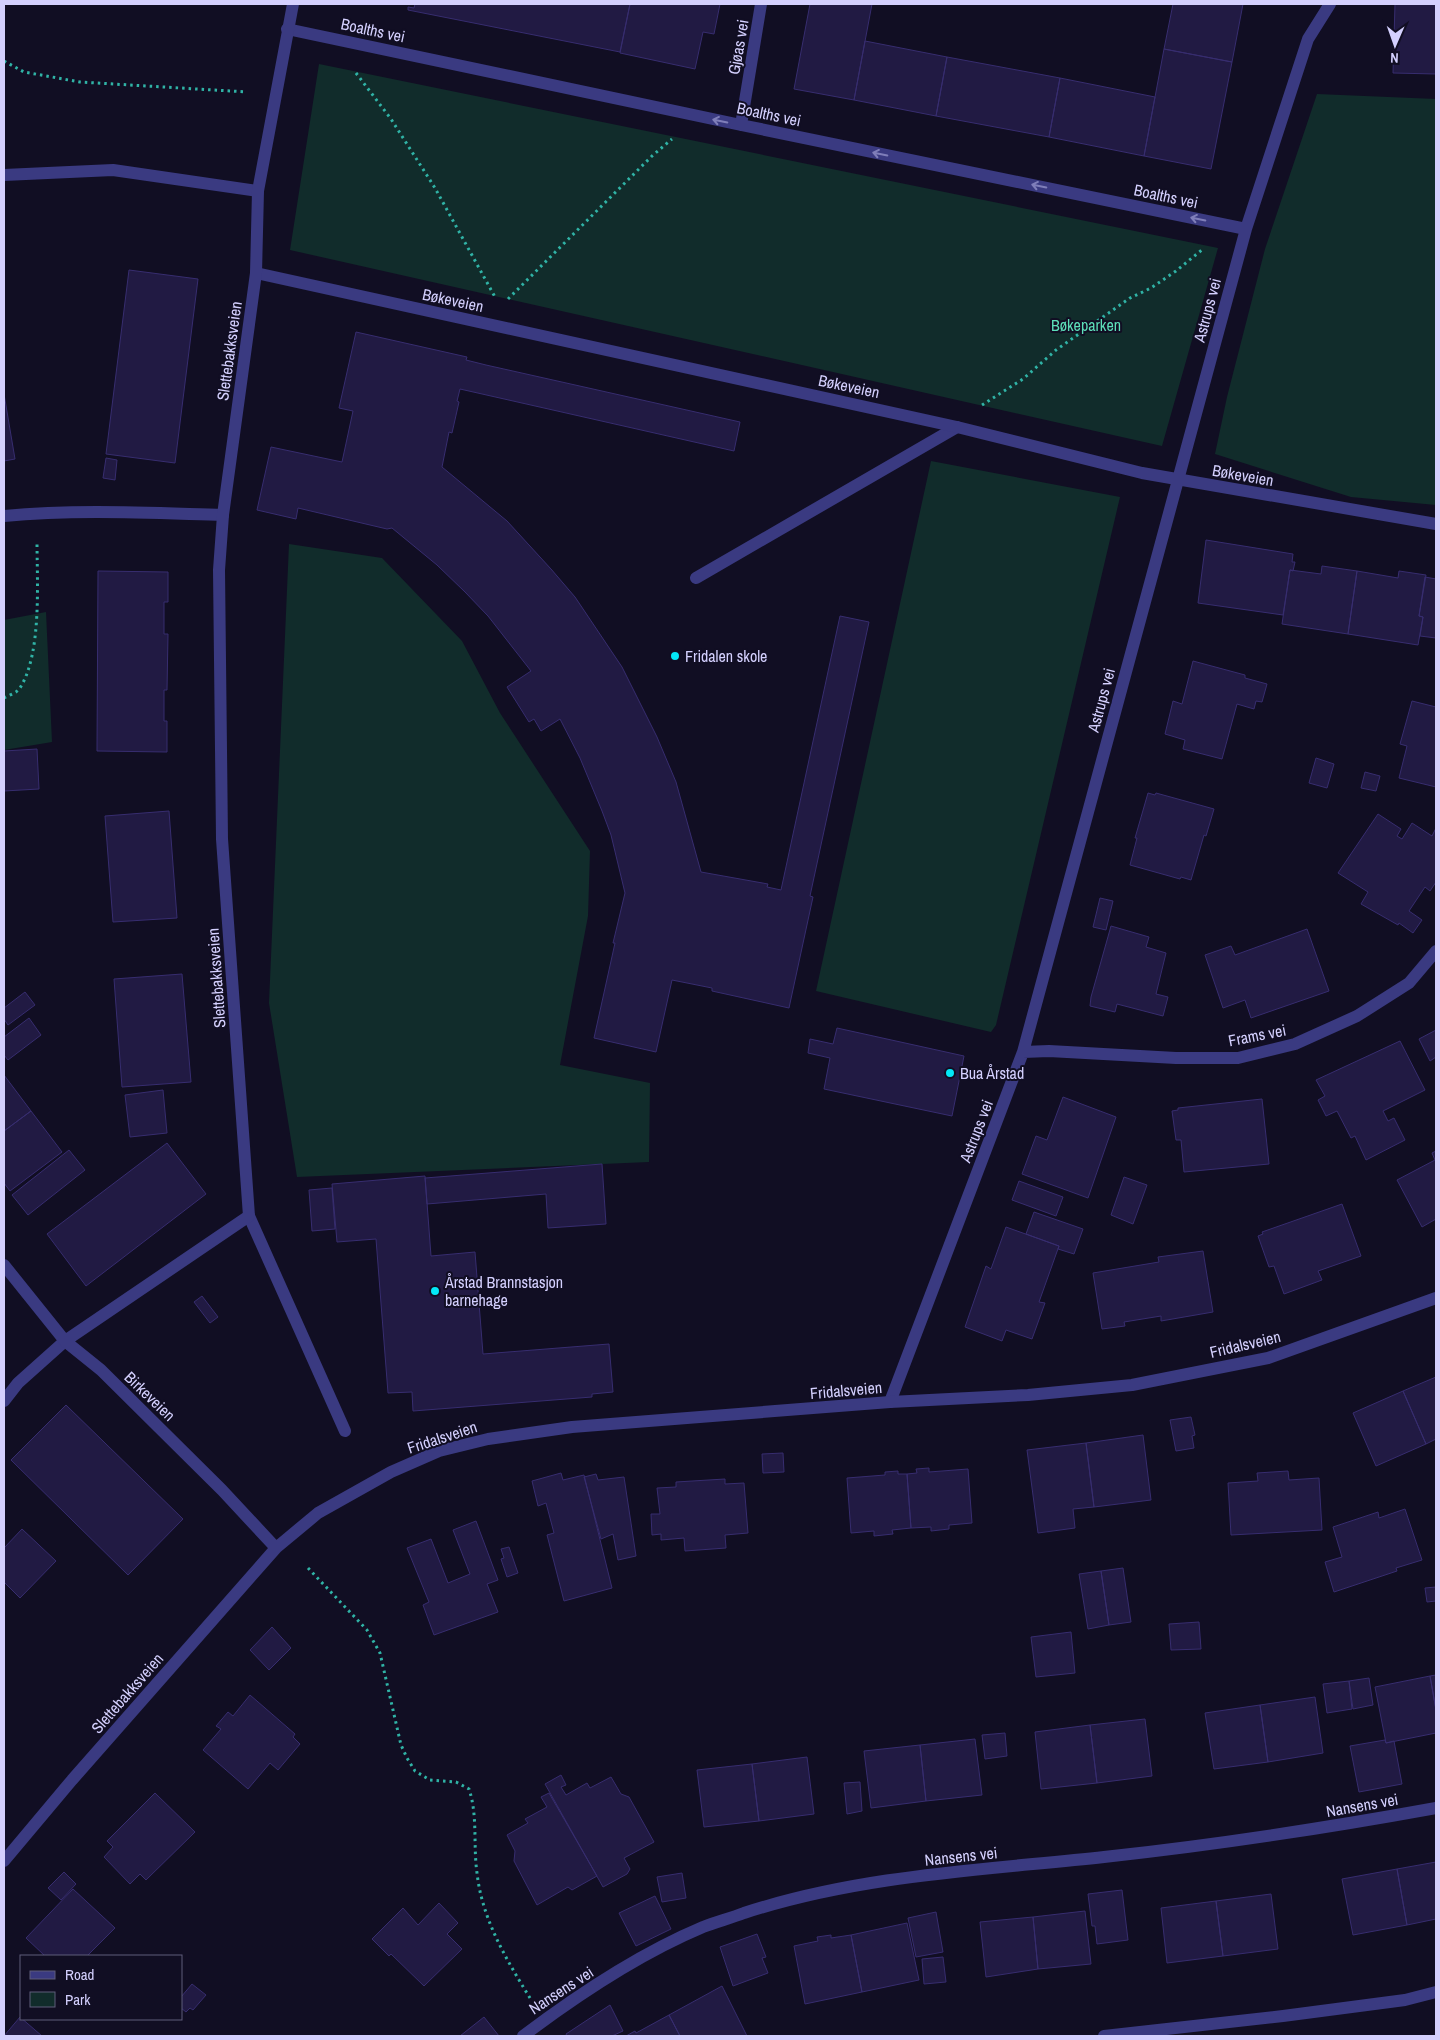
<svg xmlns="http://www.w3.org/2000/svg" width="1440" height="2040" viewBox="0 0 1440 2040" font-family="'Archivo Narrow',sans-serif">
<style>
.green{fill:#112c2b}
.building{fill:#211a43;stroke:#372d6f}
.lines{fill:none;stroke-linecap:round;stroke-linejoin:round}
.path{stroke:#30b3a6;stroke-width:3;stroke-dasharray:2.5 4;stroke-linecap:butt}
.service{stroke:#3a3a81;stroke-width:12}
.minor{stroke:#3a3a81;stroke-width:12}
.tertiary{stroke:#3a3a81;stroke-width:12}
.oneway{stroke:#7f7eb9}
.poi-dot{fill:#03e8f7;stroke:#110e23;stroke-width:2}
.labels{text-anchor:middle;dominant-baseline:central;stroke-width:4;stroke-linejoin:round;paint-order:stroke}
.street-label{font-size:16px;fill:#d4d0fe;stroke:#110e23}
.park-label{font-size:16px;fill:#5ddeb9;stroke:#110e23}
.poi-label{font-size:16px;fill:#d4d0fe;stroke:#110e23;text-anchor:start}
</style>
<rect width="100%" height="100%" fill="#110e23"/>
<path class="green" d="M 319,64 L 1218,248 L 1162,446 L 290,250 Z
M 1317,94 L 1436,99 L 1436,505 L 1351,497 L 1215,454 L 1227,397 L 1265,249 Z
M 931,461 L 1120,497 L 996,1025 L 991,1032 L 816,991 Z
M 289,544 L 382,558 L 462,641 L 500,713 L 590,851 L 588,916 L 560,1065 L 650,1083 L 649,1162 L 297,1177 L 269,1003 Z
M 46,612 L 52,742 L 4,750 L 4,620 Z"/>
<path class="building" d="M 415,4 L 630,4 L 620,52 L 408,10 L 408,7 L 414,8 Z
M 630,4 L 720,4 L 714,34 L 703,32 L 695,69 L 620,53 Z
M 810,4 L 872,4 L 854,100 L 794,89 Z
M 1173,4 L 1243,4 L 1232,62 L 1164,49 Z
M 1395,4 L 1436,4 L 1436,74 L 1393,73 Z
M 865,41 L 947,57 L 936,116 L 854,100 Z
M 1164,49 L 1232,62 L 1211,169 L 1144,156 Z
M 947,57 L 1060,78 L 1049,137 L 936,116 Z
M 1060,78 L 1155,97 L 1144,156 L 1049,137 Z
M 129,270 L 198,279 L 175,463 L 106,454 Z
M 356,332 L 467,357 L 466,360 L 486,365 L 740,422 L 734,451 L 460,389 L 457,401 L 459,402 L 452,433 L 449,432 L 442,467 L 507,521 L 551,569 L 575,597 L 622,667 L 657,737 L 676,782 L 701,872 L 768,884 L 767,887 L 781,890 L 840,616 L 869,622 L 810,896 L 813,897 L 789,1008 L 712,991 L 712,988 L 672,980 L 656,1052 L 594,1038 L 615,943 L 613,943 L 625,893 L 611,835 L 602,811 L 580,758 L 560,719 L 541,731 L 534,719 L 529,722 L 507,687 L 531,671 L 488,616 L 465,592 L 437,565 L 392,528 L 387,529 L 298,508 L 296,519 L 257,510 L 271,447 L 342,462 L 353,411 L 339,408 Z
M 4,394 L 15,459 L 4,461 Z
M 106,458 L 117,460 L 115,480 L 103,478 Z
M 1206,540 L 1293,554 L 1292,562 L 1295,562 L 1293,571 L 1290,570 L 1283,615 L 1198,603 Z
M 1322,566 L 1357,571 L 1348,634 L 1282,624 L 1290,570 L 1321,574 Z
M 98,571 L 168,572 L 168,602 L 164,602 L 164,634 L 168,634 L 167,690 L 164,690 L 164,721 L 167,721 L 167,752 L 97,751 Z
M 1357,571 L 1398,578 L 1399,571 L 1426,575 L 1419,616 L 1423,617 L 1418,645 L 1348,634 Z
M 1425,577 L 1436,579 L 1436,638 L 1420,636 L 1423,617 L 1419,616 Z
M 1193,661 L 1245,675 L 1245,678 L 1267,684 L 1262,702 L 1256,701 L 1254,709 L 1237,704 L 1222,759 L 1183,749 L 1185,740 L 1165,734 L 1173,701 L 1182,704 Z
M 1412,701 L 1436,707 L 1436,787 L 1399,778 L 1407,746 L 1400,744 Z
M 37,749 L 39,789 L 4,791 L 4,751 Z
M 1316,758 L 1334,764 L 1327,788 L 1309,783 Z
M 1365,772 L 1380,776 L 1376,791 L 1361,788 Z
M 1148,793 L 1155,795 L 1156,793 L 1214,809 L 1206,836 L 1204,835 L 1191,880 L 1181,877 L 1180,879 L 1130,865 L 1137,838 L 1135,838 Z
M 169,811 L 177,918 L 113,922 L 105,816 Z
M 1378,814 L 1401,829 L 1397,836 L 1402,839 L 1412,823 L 1432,836 L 1436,828 L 1436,882 L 1430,891 L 1425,887 L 1409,911 L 1422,920 L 1413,933 L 1399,923 L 1398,925 L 1361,904 L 1368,892 L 1338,873 Z
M 1100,898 L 1113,901 L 1106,930 L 1093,927 Z
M 1111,926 L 1149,937 L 1146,947 L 1166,953 L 1156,994 L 1168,997 L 1163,1016 L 1117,1004 L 1115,1012 L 1090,1006 L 1091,997 Z
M 1307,929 L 1329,991 L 1251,1018 L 1245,1000 L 1223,1008 L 1205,955 L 1231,946 L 1235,955 Z
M 182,974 L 191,1082 L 122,1087 L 114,979 Z
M 25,992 L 35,1005 L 8,1025 L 4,1019 L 4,1008 Z
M 29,1018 L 41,1035 L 8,1060 L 4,1055 L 4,1037 Z
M 837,1028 L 964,1056 L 952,1116 L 824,1089 L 830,1058 L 808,1053 L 810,1039 L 833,1044 Z
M 1436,1030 L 1436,1057 L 1430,1061 L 1419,1039 Z
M 1400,1041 L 1425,1090 L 1383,1111 L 1388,1121 L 1394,1118 L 1405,1140 L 1366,1160 L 1355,1136 L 1351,1138 L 1337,1111 L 1326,1116 L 1318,1100 L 1325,1096 L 1316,1080 Z
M 4,1075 L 31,1111 L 4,1131 Z
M 163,1090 L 167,1133 L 130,1137 L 125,1095 Z
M 1063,1097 L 1116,1117 L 1088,1198 L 1022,1174 L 1036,1136 L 1047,1140 Z
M 1262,1099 L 1269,1164 L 1184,1172 L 1181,1140 L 1176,1140 L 1172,1111 L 1178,1110 L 1178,1108 Z
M 31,1111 L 62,1152 L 10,1191 L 4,1183 L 4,1131 Z
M 167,1143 L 206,1194 L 86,1286 L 47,1234 Z
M 69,1150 L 85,1170 L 28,1215 L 12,1195 Z
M 1436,1151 L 1436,1219 L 1422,1227 L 1397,1180 L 1435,1160 L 1432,1153 Z
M 602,1164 L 606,1224 L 548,1228 L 546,1194 L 427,1204 L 425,1178 Z
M 425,1176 L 431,1256 L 475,1252 L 483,1354 L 609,1344 L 613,1392 L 592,1394 L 592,1397 L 413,1411 L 412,1392 L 388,1393 L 376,1239 L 337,1242 L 332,1184 Z
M 1124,1177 L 1147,1185 L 1133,1224 L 1111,1215 Z
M 1019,1181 L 1063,1197 L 1056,1216 L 1012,1200 Z
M 332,1188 L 335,1229 L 312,1231 L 309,1190 Z
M 1342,1204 L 1361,1256 L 1318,1271 L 1322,1280 L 1284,1294 L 1274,1266 L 1269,1267 L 1258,1236 L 1263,1234 L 1262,1232 Z
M 1034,1212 L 1083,1229 L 1074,1254 L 1058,1249 L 1059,1246 L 1026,1234 Z
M 1006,1227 L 1059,1246 L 1039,1302 L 1045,1303 L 1032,1339 L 1006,1330 L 1002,1341 L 965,1327 L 986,1266 L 991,1269 Z
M 1203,1251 L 1213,1312 L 1161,1321 L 1161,1316 L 1124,1322 L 1125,1326 L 1102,1329 L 1093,1273 L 1159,1262 L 1158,1257 Z
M 202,1296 L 218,1317 L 210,1323 L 194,1302 Z
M 1436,1377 L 1436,1439 L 1426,1444 L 1403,1391 Z
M 1403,1391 L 1426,1444 L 1376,1466 L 1353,1413 Z
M 66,1405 L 183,1519 L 128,1575 L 11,1460 Z
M 1191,1417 L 1195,1435 L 1192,1436 L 1194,1448 L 1176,1451 L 1170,1420 Z
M 1143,1435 L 1151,1500 L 1094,1507 L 1086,1443 Z
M 1086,1443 L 1094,1507 L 1073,1509 L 1075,1528 L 1038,1533 L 1027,1450 Z
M 783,1453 L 784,1472 L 763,1473 L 762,1454 Z
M 929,1468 L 929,1472 L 968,1469 L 972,1523 L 949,1525 L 949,1529 L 931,1531 L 931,1527 L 911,1528 L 907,1474 L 917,1473 L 916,1469 Z
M 898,1471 L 898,1474 L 907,1474 L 911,1528 L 892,1530 L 893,1534 L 874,1536 L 874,1531 L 851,1533 L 847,1478 L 885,1475 L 885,1472 Z
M 1288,1471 L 1289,1480 L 1319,1478 L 1322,1530 L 1231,1535 L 1228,1483 L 1258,1481 L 1257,1473 Z
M 561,1473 L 563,1480 L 584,1475 L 612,1588 L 564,1601 L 547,1535 L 554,1533 L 546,1503 L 538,1506 L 532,1481 Z
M 596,1474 L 598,1480 L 624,1477 L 636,1556 L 618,1560 L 613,1534 L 601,1539 L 584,1477 Z
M 725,1479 L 725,1484 L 744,1483 L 748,1533 L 725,1535 L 726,1548 L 685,1551 L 684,1538 L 661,1540 L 661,1534 L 652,1535 L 651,1514 L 660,1514 L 657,1488 L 676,1487 L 676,1482 Z
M 1405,1509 L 1422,1560 L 1396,1568 L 1397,1571 L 1334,1592 L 1325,1562 L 1342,1557 L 1333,1527 L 1378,1512 L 1379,1518 Z
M 476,1521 L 498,1580 L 487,1584 L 498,1612 L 434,1635 L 423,1605 L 429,1602 L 407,1548 L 431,1539 L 448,1583 L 470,1574 L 453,1530 Z
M 22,1529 L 56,1561 L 20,1598 L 4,1582 L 4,1548 Z
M 509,1547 L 518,1573 L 507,1577 L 501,1559 L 504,1558 L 501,1549 Z
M 1123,1568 L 1131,1622 L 1109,1625 L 1101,1571 Z
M 1101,1571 L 1109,1625 L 1088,1629 L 1079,1574 Z
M 1436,1587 L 1436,1601 L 1427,1602 L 1425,1588 Z
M 1199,1622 L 1201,1649 L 1171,1650 L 1169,1624 Z
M 272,1627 L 291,1648 L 269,1670 L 250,1650 Z
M 1071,1632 L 1075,1673 L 1036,1677 L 1031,1637 Z
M 1436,1675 L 1436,1710 L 1430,1676 Z
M 1430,1676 L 1436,1710 L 1436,1733 L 1386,1743 L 1375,1687 Z
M 1369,1678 L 1373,1705 L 1353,1709 L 1349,1681 Z
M 1349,1681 L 1352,1709 L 1327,1713 L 1323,1684 Z
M 250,1695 L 295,1734 L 293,1737 L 300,1744 L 278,1770 L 270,1763 L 248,1789 L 203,1750 L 221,1729 L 216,1726 L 228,1712 L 233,1716 Z
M 1315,1697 L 1323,1753 L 1268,1762 L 1260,1705 Z
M 1260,1705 L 1268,1762 L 1214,1769 L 1205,1713 Z
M 1145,1719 L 1152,1776 L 1097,1783 L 1090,1725 Z
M 1090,1725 L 1097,1783 L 1041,1789 L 1035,1732 Z
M 1005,1733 L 1007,1756 L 985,1759 L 982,1735 Z
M 975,1739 L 982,1795 L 926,1801 L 920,1745 Z
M 1385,1740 L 1386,1743 L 1394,1741 L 1402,1784 L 1359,1792 L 1350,1746 Z
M 920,1745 L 926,1801 L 871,1808 L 864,1751 Z
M 807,1757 L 814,1814 L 759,1821 L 752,1764 Z
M 752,1764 L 759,1821 L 704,1827 L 697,1770 Z
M 561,1775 L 566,1785 L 561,1787 L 566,1795 L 587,1783 L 590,1788 L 611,1777 L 621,1794 L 629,1797 L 654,1842 L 624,1858 L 630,1869 L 627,1874 L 603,1887 L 545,1784 Z
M 860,1782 L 862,1811 L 847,1814 L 844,1783 Z
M 155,1793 L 195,1832 L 146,1880 L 140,1874 L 130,1884 L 104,1857 L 113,1847 L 107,1841 Z
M 549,1793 L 597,1876 L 572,1890 L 568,1887 L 537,1905 L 514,1861 L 515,1851 L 507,1835 L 528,1823 L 525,1819 L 547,1807 L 541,1797 Z
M 1436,1862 L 1436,1919 L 1407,1925 L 1397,1869 Z
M 1397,1869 L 1407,1925 L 1353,1935 L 1342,1879 Z
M 64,1872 L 76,1884 L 61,1900 L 48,1888 Z
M 682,1873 L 686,1898 L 662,1902 L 657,1877 Z
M 73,1889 L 115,1928 L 87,1956 L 45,1956 L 26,1938 Z
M 1122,1890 L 1128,1940 L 1097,1944 L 1095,1926 L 1092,1926 L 1088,1894 Z
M 1271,1894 L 1278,1949 L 1223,1956 L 1216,1901 Z
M 655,1896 L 671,1929 L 636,1946 L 619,1913 Z
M 1216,1901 L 1223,1956 L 1167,1963 L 1161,1908 Z
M 439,1903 L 458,1923 L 447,1934 L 462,1949 L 424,1986 L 391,1954 L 389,1956 L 372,1939 L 403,1908 L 418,1925 Z
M 1085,1911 L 1091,1964 L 1038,1969 L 1033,1917 Z
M 936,1912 L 943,1952 L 916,1957 L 908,1918 Z
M 1033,1917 L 1038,1969 L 986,1977 L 980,1922 Z
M 907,1923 L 919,1980 L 862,1992 L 851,1935 Z
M 757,1934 L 766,1957 L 762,1958 L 768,1973 L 733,1986 L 720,1947 Z
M 831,1935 L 831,1938 L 851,1935 L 862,1992 L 805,2004 L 794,1946 L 818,1941 L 817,1937 Z
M 943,1957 L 946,1982 L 924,1984 L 922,1959 Z
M 192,1984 L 206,1995 L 193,2010 L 190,2008 L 186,2012 L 181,2008 L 181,1997 Z
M 722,1986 L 747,2036 L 680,2036 L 669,2015 Z
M 610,2005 L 623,2031 L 612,2036 L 567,2036 L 566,2034 Z
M 669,2015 L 680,2036 L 626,2036 L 635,2031 L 636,2033 Z
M 20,2017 L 42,2036 L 4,2036 Z
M 484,2017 L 499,2036 L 460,2036 Z"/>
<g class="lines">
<path class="path" d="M 4,61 L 24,72 L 80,82 L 247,92
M 356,73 L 391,119 L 435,188 L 495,297
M 508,299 L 652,156 L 672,139
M 982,405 L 1023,379 L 1056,350 L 1130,298 L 1151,288 L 1176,271 L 1203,249
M 4,698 C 9,695 17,693 20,688 C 42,653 37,582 37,541
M 308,1568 L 367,1630 L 380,1653 L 401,1745 L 407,1758 L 415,1771 L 430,1780 L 456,1782 L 469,1789 C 478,1816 473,1845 477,1873 C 482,1919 506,1959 530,1998"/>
<path class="service" d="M 696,578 L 957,427
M 249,1216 L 345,1431"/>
<path class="minor" d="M 287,29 L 741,125 L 1246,229
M 741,125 L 761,4
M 4,175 L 113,170 L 258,191
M 256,273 L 957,427 L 1142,473 L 1436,524
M 4,516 C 77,509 150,513 223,515
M 1023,1052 L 1049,1051 L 1176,1058 L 1238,1058 L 1295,1044 L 1357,1016 L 1409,983 L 1436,951
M 4,1401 L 18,1383 L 65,1341
M 890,1402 L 1023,1052 L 1246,229 L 1308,39 L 1330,4
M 523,2036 C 576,1996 641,1953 703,1927 C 716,1922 731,1918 744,1913 C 860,1875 983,1870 1104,1857 C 1215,1845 1326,1828 1436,1808
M 1104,2036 L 1283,2016 L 1405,2000 L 1436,1992"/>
<path class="tertiary" d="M 4,1265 L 65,1341 L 101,1370 L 222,1490 L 276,1548
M 65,1341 L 249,1216 L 222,839 L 219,570 L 223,515 L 256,273 L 258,191 L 293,4
M 4,1861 L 72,1780 L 276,1548 L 318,1513 L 391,1472 L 439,1451 L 488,1439 L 572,1427 L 890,1402 L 1028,1395 L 1132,1385 L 1268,1358 L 1436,1298"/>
</g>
<defs><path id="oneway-shaft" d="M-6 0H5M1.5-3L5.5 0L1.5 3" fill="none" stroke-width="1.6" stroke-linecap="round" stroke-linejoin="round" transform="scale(1.25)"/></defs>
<g class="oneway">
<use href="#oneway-shaft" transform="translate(720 121) rotate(-168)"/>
<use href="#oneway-shaft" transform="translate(880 154) rotate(-168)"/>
<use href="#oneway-shaft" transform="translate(1039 186) rotate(-168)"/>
<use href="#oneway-shaft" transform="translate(1198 219) rotate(-168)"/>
</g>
<g class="poi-dot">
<circle cx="675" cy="656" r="5"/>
<circle cx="950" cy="1073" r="5"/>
<circle cx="435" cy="1291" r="5"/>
</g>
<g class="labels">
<g class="street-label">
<text transform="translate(373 30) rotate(12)">Boalths vei</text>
<text transform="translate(738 47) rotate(-80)">Gjøas vei</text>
<text transform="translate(769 114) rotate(12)">Boalths vei</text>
<text transform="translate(1166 196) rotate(12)">Boalths vei</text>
<text transform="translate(453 300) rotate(12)">Bøkeveien</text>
<text transform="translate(1207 310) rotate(-75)">Astrups vei</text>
<text transform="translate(229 351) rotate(-82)">Slettebakksveien</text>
<text transform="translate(849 386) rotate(12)">Bøkeveien</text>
<text transform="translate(1243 475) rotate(10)">Bøkeveien</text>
<text transform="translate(1101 700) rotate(-75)">Astrups vei</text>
<text transform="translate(216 978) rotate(-94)">Slettebakksveien</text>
<text transform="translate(1257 1035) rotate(-11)">Frams vei</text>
<text transform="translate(976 1131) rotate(-69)">Astrups vei</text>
<text transform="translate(1245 1344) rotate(-13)">Fridalsveien</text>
<text transform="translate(846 1390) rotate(-5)">Fridalsveien</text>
<text transform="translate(150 1396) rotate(44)">Birkeveien</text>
<text transform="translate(442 1437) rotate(-18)">Fridalsveien</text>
<text transform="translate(127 1693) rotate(-49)">Slettebakksveien</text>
<text transform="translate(1362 1805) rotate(-10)">Nansens vei</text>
<text transform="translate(961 1856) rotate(-6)">Nansens vei</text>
<text transform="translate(561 1990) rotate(-33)">Nansens vei</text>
</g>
<g class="park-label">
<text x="1086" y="325">Bøkeparken</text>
</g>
<g class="poi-label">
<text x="685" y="656">Fridalen skole</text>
<text x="960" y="1073">Bua Årstad</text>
<text x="445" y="1282">Årstad Brannstasjon<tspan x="445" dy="18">barnehage</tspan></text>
</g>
</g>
<rect width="1440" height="2040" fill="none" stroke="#d4d0fe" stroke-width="10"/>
<rect x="20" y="1955" width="162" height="65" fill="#110e23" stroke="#5f5c7b"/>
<rect x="30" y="1971" width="25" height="8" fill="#3a3a81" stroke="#5f5c7b"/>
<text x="65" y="1980" font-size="15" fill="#d4d0fe">Road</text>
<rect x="30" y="1992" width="25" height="15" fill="#112c2b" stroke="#5f5c7b"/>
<text x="65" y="2005" font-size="15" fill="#d4d0fe">Park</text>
<g transform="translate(1395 45) rotate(182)" stroke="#110e23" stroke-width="4" paint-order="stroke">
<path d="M0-4L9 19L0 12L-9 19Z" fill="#d4d0fe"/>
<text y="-8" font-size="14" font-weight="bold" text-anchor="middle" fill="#d4d0fe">N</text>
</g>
</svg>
